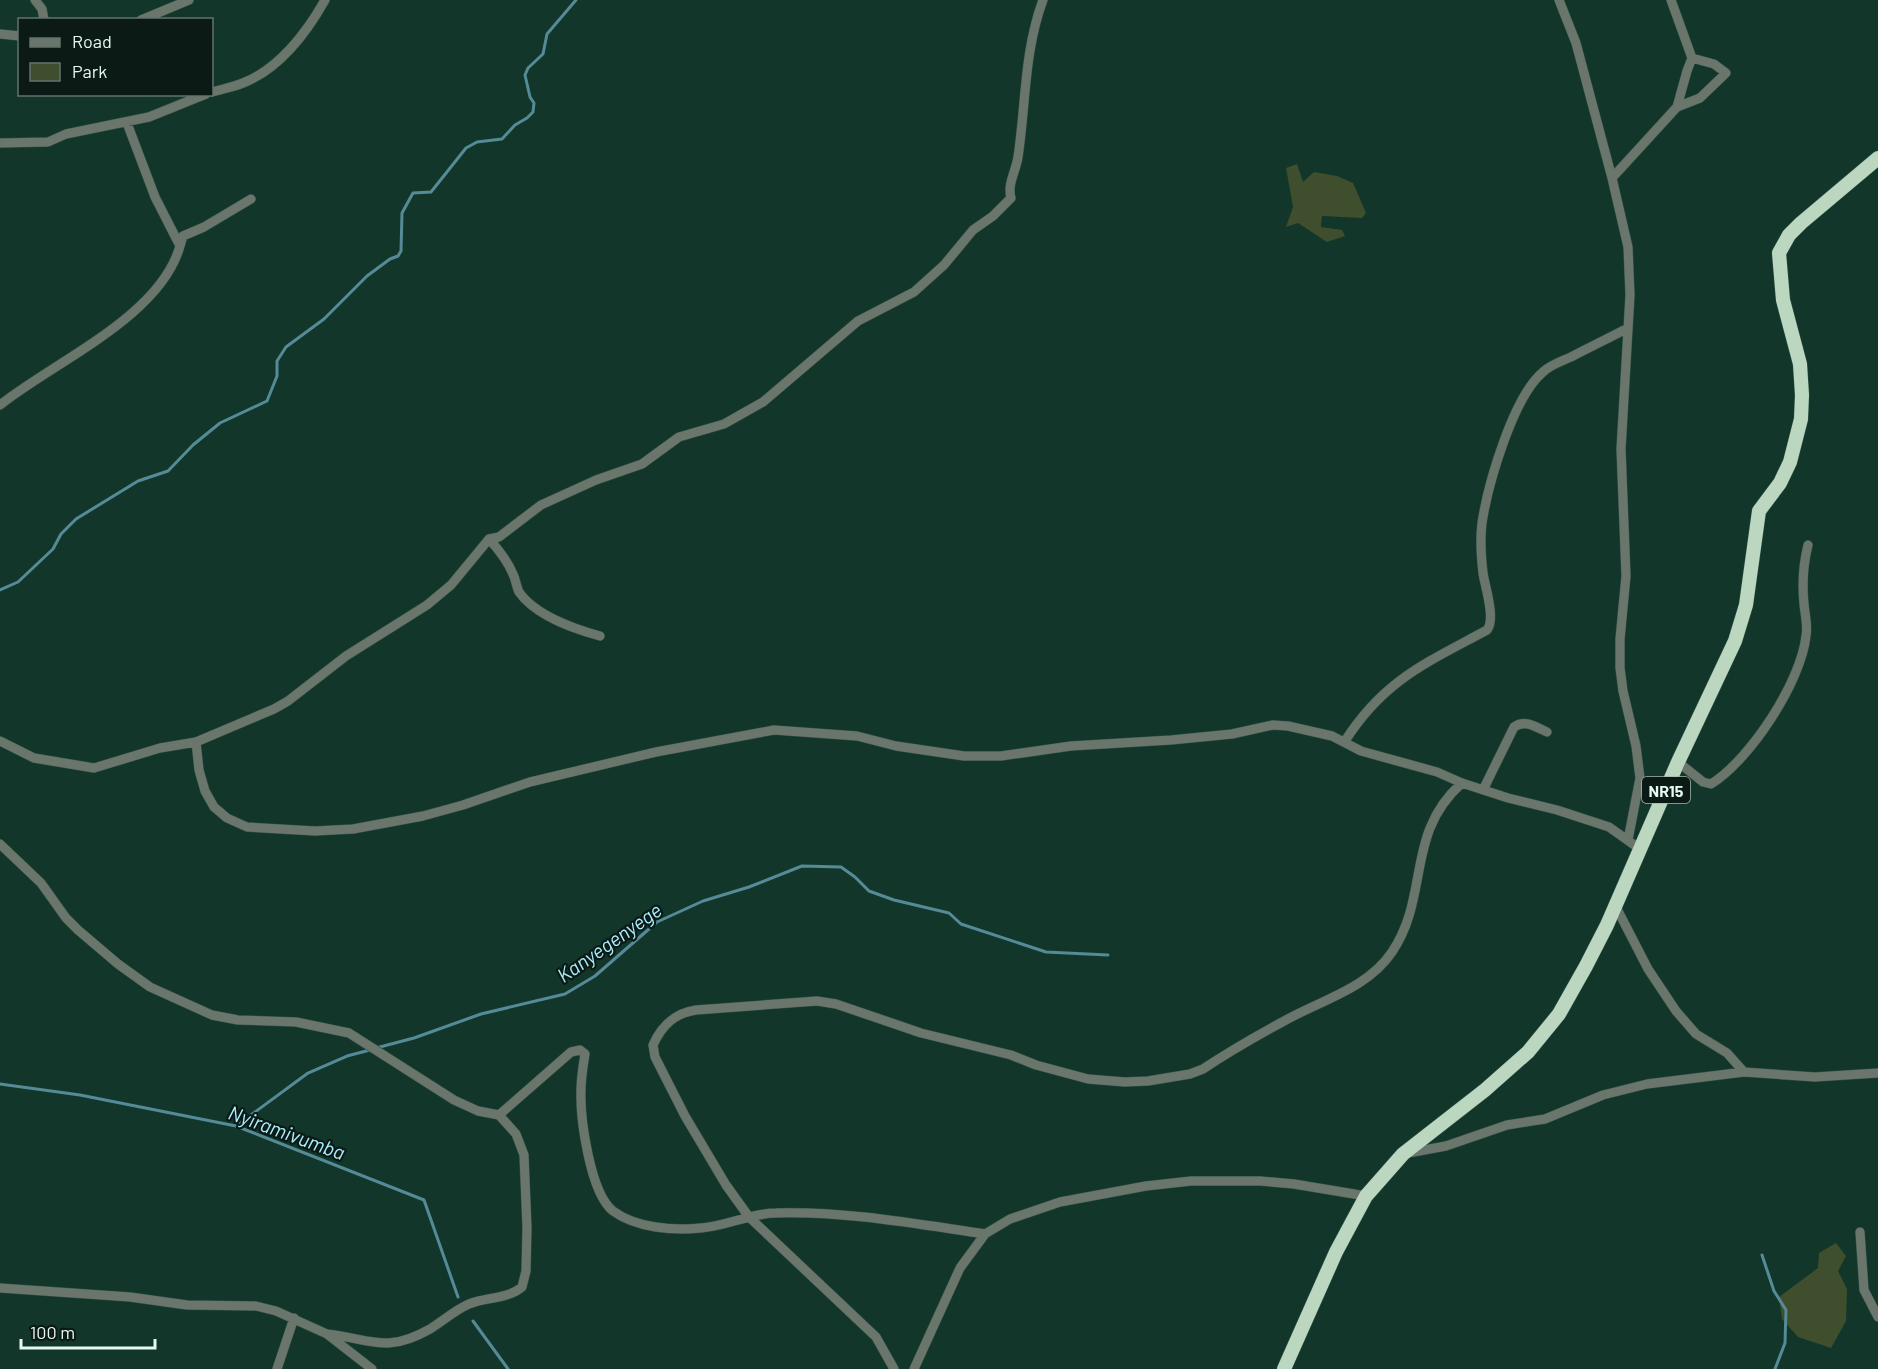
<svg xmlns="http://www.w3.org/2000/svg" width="1878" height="1369" viewBox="0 0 1878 1369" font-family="Barlow,sans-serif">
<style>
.green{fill:#3f4f2d}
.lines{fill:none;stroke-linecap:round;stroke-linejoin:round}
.stream{stroke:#548b97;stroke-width:3}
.minor-casing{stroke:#315147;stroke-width:10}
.highway-casing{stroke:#315147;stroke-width:15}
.minor{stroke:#6a756b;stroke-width:9}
.highway{stroke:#bbd7bf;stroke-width:14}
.labels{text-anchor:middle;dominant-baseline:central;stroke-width:4.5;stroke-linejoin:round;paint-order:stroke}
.shield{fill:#0c1a15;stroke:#a5b6af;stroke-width:1.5}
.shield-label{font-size:16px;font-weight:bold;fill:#e6f9f1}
.water-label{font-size:20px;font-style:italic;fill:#a9efff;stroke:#0c1a15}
</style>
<rect width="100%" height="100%" fill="#13362b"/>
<path class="green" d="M 1297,164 L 1303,182 L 1314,172 L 1337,176 L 1353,183 L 1366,213 L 1362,218 L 1322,216 L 1321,227 L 1342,230 L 1345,236 L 1327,242 L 1298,223 L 1286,227 L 1293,207 L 1286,168 Z
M 1836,1243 L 1846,1256 L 1838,1271 L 1847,1289 L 1846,1321 L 1831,1348 L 1798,1337 L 1782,1319 L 1779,1297 L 1818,1268 L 1819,1253 Z"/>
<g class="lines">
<path class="stream" d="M 0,590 L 18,582 L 53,549 L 61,534 L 76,519 L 138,481 L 168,471 L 193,445 L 220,423 L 267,401 L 277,376 L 277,361 L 286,347 L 324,319 L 367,276 L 390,259 L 398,256 L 401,251 L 402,213 L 413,193 L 431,192 L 466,148 L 477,142 L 502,139 L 515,125 L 527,118 L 533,112 L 534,103 L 530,97 L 525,75 L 528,68 L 543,54 L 547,34 L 576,0
M 376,1048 L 414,1038 L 481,1014 L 565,994 L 595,976 L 657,922 L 703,901 L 749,887 L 802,866 L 841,867 L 855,877 L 869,891 L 894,900 L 949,913 L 961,924 L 1046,952 L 1108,955
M 0,1084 L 80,1095 L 236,1126 L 424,1200 L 458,1297
M 236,1126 L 308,1073 L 347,1056 L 370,1050
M 1762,1255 L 1774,1291 L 1786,1310 L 1785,1343 L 1775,1369
M 473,1321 L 508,1369"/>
<defs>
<path id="minor" d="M 35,0 L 42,9 L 44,20
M 1559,0 L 1576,43 L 1612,178 L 1628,247 L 1630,295 L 1621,449 L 1626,576 L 1620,639 L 1620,668 L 1623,691 L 1636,746 L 1640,778 L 1628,840
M 1671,0 L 1692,58 L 1687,71 L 1677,107
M 141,20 L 189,0
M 0,34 L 20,36
M 212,92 C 222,89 233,87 243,83 C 279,69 307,32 325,0
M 0,143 L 48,142 L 66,134 L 149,117 L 206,94
M 1612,178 L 1677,107 L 1700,98 L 1726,73 L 1714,64 L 1692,58
M 180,246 L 183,236 L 204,227 L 251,199
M 0,405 C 55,361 160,317 180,246 L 155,197 L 127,123
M 489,539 C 499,550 507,560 513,574 C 516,580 516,586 519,592 C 535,615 574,629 600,636
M 0,741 L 34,758 L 94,768 L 160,748 L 196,742 L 274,709 L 288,701 L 346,656 L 427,605 L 451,585 L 489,539 L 499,537 L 541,505 L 596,480 L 642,464 L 679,437 L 724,424 L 763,402 L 858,321 L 914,292 L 944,265 L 973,230 L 993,216 L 1011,198 C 1007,184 1016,171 1018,157 C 1026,104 1024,51 1043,0
M 1345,741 C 1384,680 1426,663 1487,630 C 1496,619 1485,587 1483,573 C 1481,556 1480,539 1482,523 C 1488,484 1513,397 1543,372 C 1550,365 1562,361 1571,357 C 1590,347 1609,338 1628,328
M 196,742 L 199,770 L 205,791 L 214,807 L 227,818 L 247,827 L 315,831 L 353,829 L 423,816 L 463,805 L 530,782 L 656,752 L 774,730 L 857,736 L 896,746 L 964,756 L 1001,756 L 1071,746 L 1171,740 L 1232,734 L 1273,725 L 1288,726 L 1332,736 L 1361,751 L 1437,772 L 1462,783 L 1508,798 L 1557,810 L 1609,827 L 1640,849
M 1678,762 L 1703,782 L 1711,784 C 1750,760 1801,682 1806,636 C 1808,626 1805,615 1804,604 C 1802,584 1803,565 1808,545
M 1483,790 L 1514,727 C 1525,719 1536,727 1547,732
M 0,844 L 41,883 L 66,918 L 78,930 L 118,964 L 150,987 L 212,1015 L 238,1020 L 296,1022 L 349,1033 L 454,1100 L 478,1111 L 499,1115 L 516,1134 L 524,1155 L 527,1228 L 526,1271 L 522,1287 C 508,1299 486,1297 469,1304 C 455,1310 443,1321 430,1329 C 386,1354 372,1339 327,1334
M 1615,905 L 1648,969 L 1676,1011 L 1696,1034 L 1727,1053 L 1744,1072
M 499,1115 L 571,1052 L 580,1050 L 585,1054 C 583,1066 581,1078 581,1090 C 580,1118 590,1193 613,1211 C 636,1228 674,1231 701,1228 C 727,1226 751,1213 776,1213 C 846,1211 916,1224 985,1234
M 1408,1153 L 1446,1146 L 1507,1125 L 1545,1119 L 1603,1095 L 1647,1084 L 1744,1072 L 1815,1077 L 1878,1073
M 1860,1232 L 1864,1290 L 1878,1317
M 0,1288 L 130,1297 L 187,1305 L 256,1306 L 276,1311 L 327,1334 L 372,1369
M 277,1369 L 294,1318
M 894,1369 L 876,1337 L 749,1217 L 726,1185 L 685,1116 L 655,1057 L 653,1045 C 662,1025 675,1013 696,1010 L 817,1001 L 836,1004 L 921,1033 L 1011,1055 L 1036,1065 L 1088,1079 L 1125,1082 L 1148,1081 L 1190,1074 L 1203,1069 C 1230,1051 1258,1035 1286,1020 C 1322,1000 1368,988 1392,952 C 1430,896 1405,833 1462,783
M 914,1369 L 960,1268 L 985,1234 L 1010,1219 L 1060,1202 L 1146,1186 L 1191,1181 L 1260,1181 L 1294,1184 L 1366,1196"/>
<path id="highway" d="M 1284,1369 L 1336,1252 L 1366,1196 L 1403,1154 L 1485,1090 L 1528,1052 L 1559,1014 L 1586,966 L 1607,925 L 1678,762 L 1735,641 L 1746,605 L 1759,511 L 1780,483 L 1790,462 L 1801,419 L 1802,395 L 1800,364 L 1783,300 L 1779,253 L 1789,235 L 1801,223 L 1878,158"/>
</defs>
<use href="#minor" class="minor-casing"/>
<use href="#highway" class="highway-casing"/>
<use href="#minor" class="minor"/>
<use href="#highway" class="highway"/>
</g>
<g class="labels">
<rect class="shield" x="1642" y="777" width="48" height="26" rx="4.5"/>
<g class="shield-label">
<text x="1666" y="790">NR15</text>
</g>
<g class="water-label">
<text transform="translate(609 942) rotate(-35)">Kanyegenyege</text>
<text transform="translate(287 1132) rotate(20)">Nyiramivumba</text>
</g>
</g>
<rect x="18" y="18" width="195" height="78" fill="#0c1a15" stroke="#63736d" stroke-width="1.5"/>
<rect x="30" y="38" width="30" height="9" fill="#6a756b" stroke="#63736d" stroke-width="1.5"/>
<text x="72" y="48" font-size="18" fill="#e6f9f1">Road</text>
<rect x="30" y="63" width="30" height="18" fill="#3f4f2d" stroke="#63736d" stroke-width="1.5"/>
<text x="72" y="78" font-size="18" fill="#e6f9f1">Park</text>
<path d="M21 1339v9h134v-9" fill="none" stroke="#e6f9f1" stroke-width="3"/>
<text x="30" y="1339" font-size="18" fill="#e6f9f1" stroke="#0c1a15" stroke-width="4.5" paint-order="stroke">100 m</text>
</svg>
